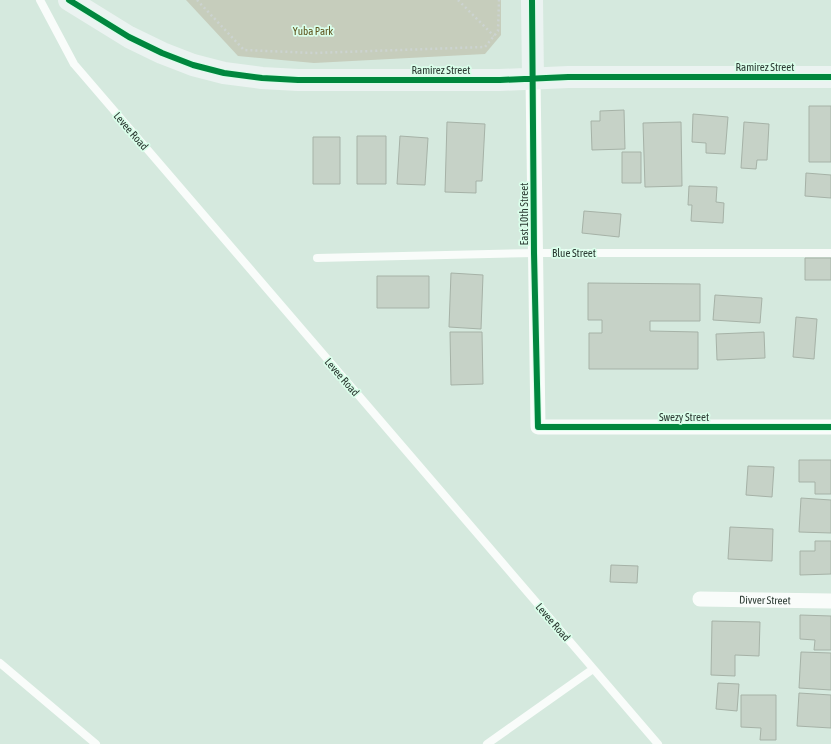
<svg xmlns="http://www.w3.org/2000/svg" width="831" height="744" viewBox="0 0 831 744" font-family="'Asap Condensed',sans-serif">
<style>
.green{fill:#c6cdbc}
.building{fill:#c6d2c7;stroke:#a6b2a7}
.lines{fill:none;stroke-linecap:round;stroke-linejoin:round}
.path{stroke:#ccd3d0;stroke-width:2.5;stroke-dasharray:2 3;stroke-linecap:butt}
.lane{stroke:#f9fcfa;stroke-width:8}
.street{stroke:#f9fcfa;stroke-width:15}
.secondary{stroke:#ebf3f1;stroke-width:22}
.cycleway-casing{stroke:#dafeea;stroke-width:8}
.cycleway{stroke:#00873e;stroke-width:6}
.labels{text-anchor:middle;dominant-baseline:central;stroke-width:3.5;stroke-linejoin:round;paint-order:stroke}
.park-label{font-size:11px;fill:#5f551e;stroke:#dafeea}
.street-label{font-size:11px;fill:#2b3932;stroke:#dafeea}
</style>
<rect width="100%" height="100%" fill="#d5e9de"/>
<path class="green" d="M 186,0 L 501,0 L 501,35 L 485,54 L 314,63 L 238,56 Z"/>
<path class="building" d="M 809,106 L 831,106 L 831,162 L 809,162 Z
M 624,110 L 625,149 L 592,150 L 591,121 L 600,121 L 600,111 Z
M 693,114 L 728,117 L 725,154 L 706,153 L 706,143 L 692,142 Z
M 447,122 L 485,124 L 482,181 L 476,181 L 476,193 L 445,192 Z
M 681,122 L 682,186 L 645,187 L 643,123 Z
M 744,122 L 769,124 L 767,160 L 757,160 L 756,169 L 741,168 Z
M 357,136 L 386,136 L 386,184 L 357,184 Z
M 400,136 L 428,138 L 425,185 L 397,184 Z
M 313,137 L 340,137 L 340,184 L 313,184 Z
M 622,152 L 641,152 L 641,183 L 622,183 Z
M 806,173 L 831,175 L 831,198 L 805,196 Z
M 689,186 L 717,187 L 716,202 L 724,203 L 723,223 L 691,221 L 692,205 L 688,205 Z
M 584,211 L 621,214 L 619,237 L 582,233 Z
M 805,258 L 831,258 L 831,280 L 805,280 Z
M 451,273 L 483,275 L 481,329 L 449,327 Z
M 377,276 L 429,276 L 429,308 L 377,308 Z
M 588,283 L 700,284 L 700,321 L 650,321 L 650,331 L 698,332 L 698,369 L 589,369 L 589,333 L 602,333 L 602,320 L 588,320 Z
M 715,295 L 762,298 L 760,323 L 713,320 Z
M 796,317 L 817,319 L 814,359 L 793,357 Z
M 450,332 L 482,332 L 483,384 L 451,385 Z
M 764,332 L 765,358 L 717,360 L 716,334 Z
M 799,460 L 831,460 L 831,494 L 815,494 L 815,482 L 799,482 Z
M 748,466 L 774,467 L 772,497 L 746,495 Z
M 801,498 L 831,500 L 831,533 L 799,532 Z
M 730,527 L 773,529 L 772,561 L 728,559 Z
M 815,541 L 831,541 L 831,574 L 800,575 L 800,551 L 815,551 Z
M 611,565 L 638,566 L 637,583 L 610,582 Z
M 800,615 L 831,616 L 831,650 L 814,650 L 815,640 L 800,639 Z
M 712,621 L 760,622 L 759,656 L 735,655 L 735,676 L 711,675 Z
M 801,652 L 831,653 L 831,690 L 799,688 Z
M 718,683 L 739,684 L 737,711 L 716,709 Z
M 799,693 L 831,695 L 831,728 L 797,726 Z
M 741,695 L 776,695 L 776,740 L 760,740 L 761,728 L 741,727 Z"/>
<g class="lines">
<path class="path" d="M 197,0 L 244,50 L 314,53 L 485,47 L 498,31 L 499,0
M 458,0 L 494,36"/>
<path class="lane" d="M 40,0 L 74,64 L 658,744
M 317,258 L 534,253 L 831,253
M 0,663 L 96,744
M 487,744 L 593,669"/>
<g class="street">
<path d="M 533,79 L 538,427 L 831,427"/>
<path id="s1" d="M 700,599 L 831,601"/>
</g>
<path class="secondary" d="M 69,0 L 129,37 L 162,53 L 193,65 L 224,73 L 262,78 L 298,80 L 500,80 L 568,77 L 831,77
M 532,0 L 533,79"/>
<defs>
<path id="cycleway" d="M 69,0 L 129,37 L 162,53 L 193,65 L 224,73 L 262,78 L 298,80 L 500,80 L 568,77 L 831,77
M 532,0 L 534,253 L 538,427 L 831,427"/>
</defs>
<use href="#cycleway" class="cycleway-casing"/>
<use href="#cycleway" class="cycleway"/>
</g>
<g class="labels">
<g class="park-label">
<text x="313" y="31">Yuba Park</text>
</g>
<g class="street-label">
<text x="765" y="67">Ramirez Street</text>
<text x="441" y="70">Ramirez Street</text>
<text transform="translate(131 131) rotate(49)">Levee Road</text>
<text transform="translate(524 214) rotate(-90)">East 10th Street</text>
<text x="574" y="253">Blue Street</text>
<text transform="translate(342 377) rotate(49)">Levee Road</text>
<text x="684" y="417">Swezy Street</text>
<text stroke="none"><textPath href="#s1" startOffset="65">Divver Street</textPath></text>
<text transform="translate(553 622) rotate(49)">Levee Road</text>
</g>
</g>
</svg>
